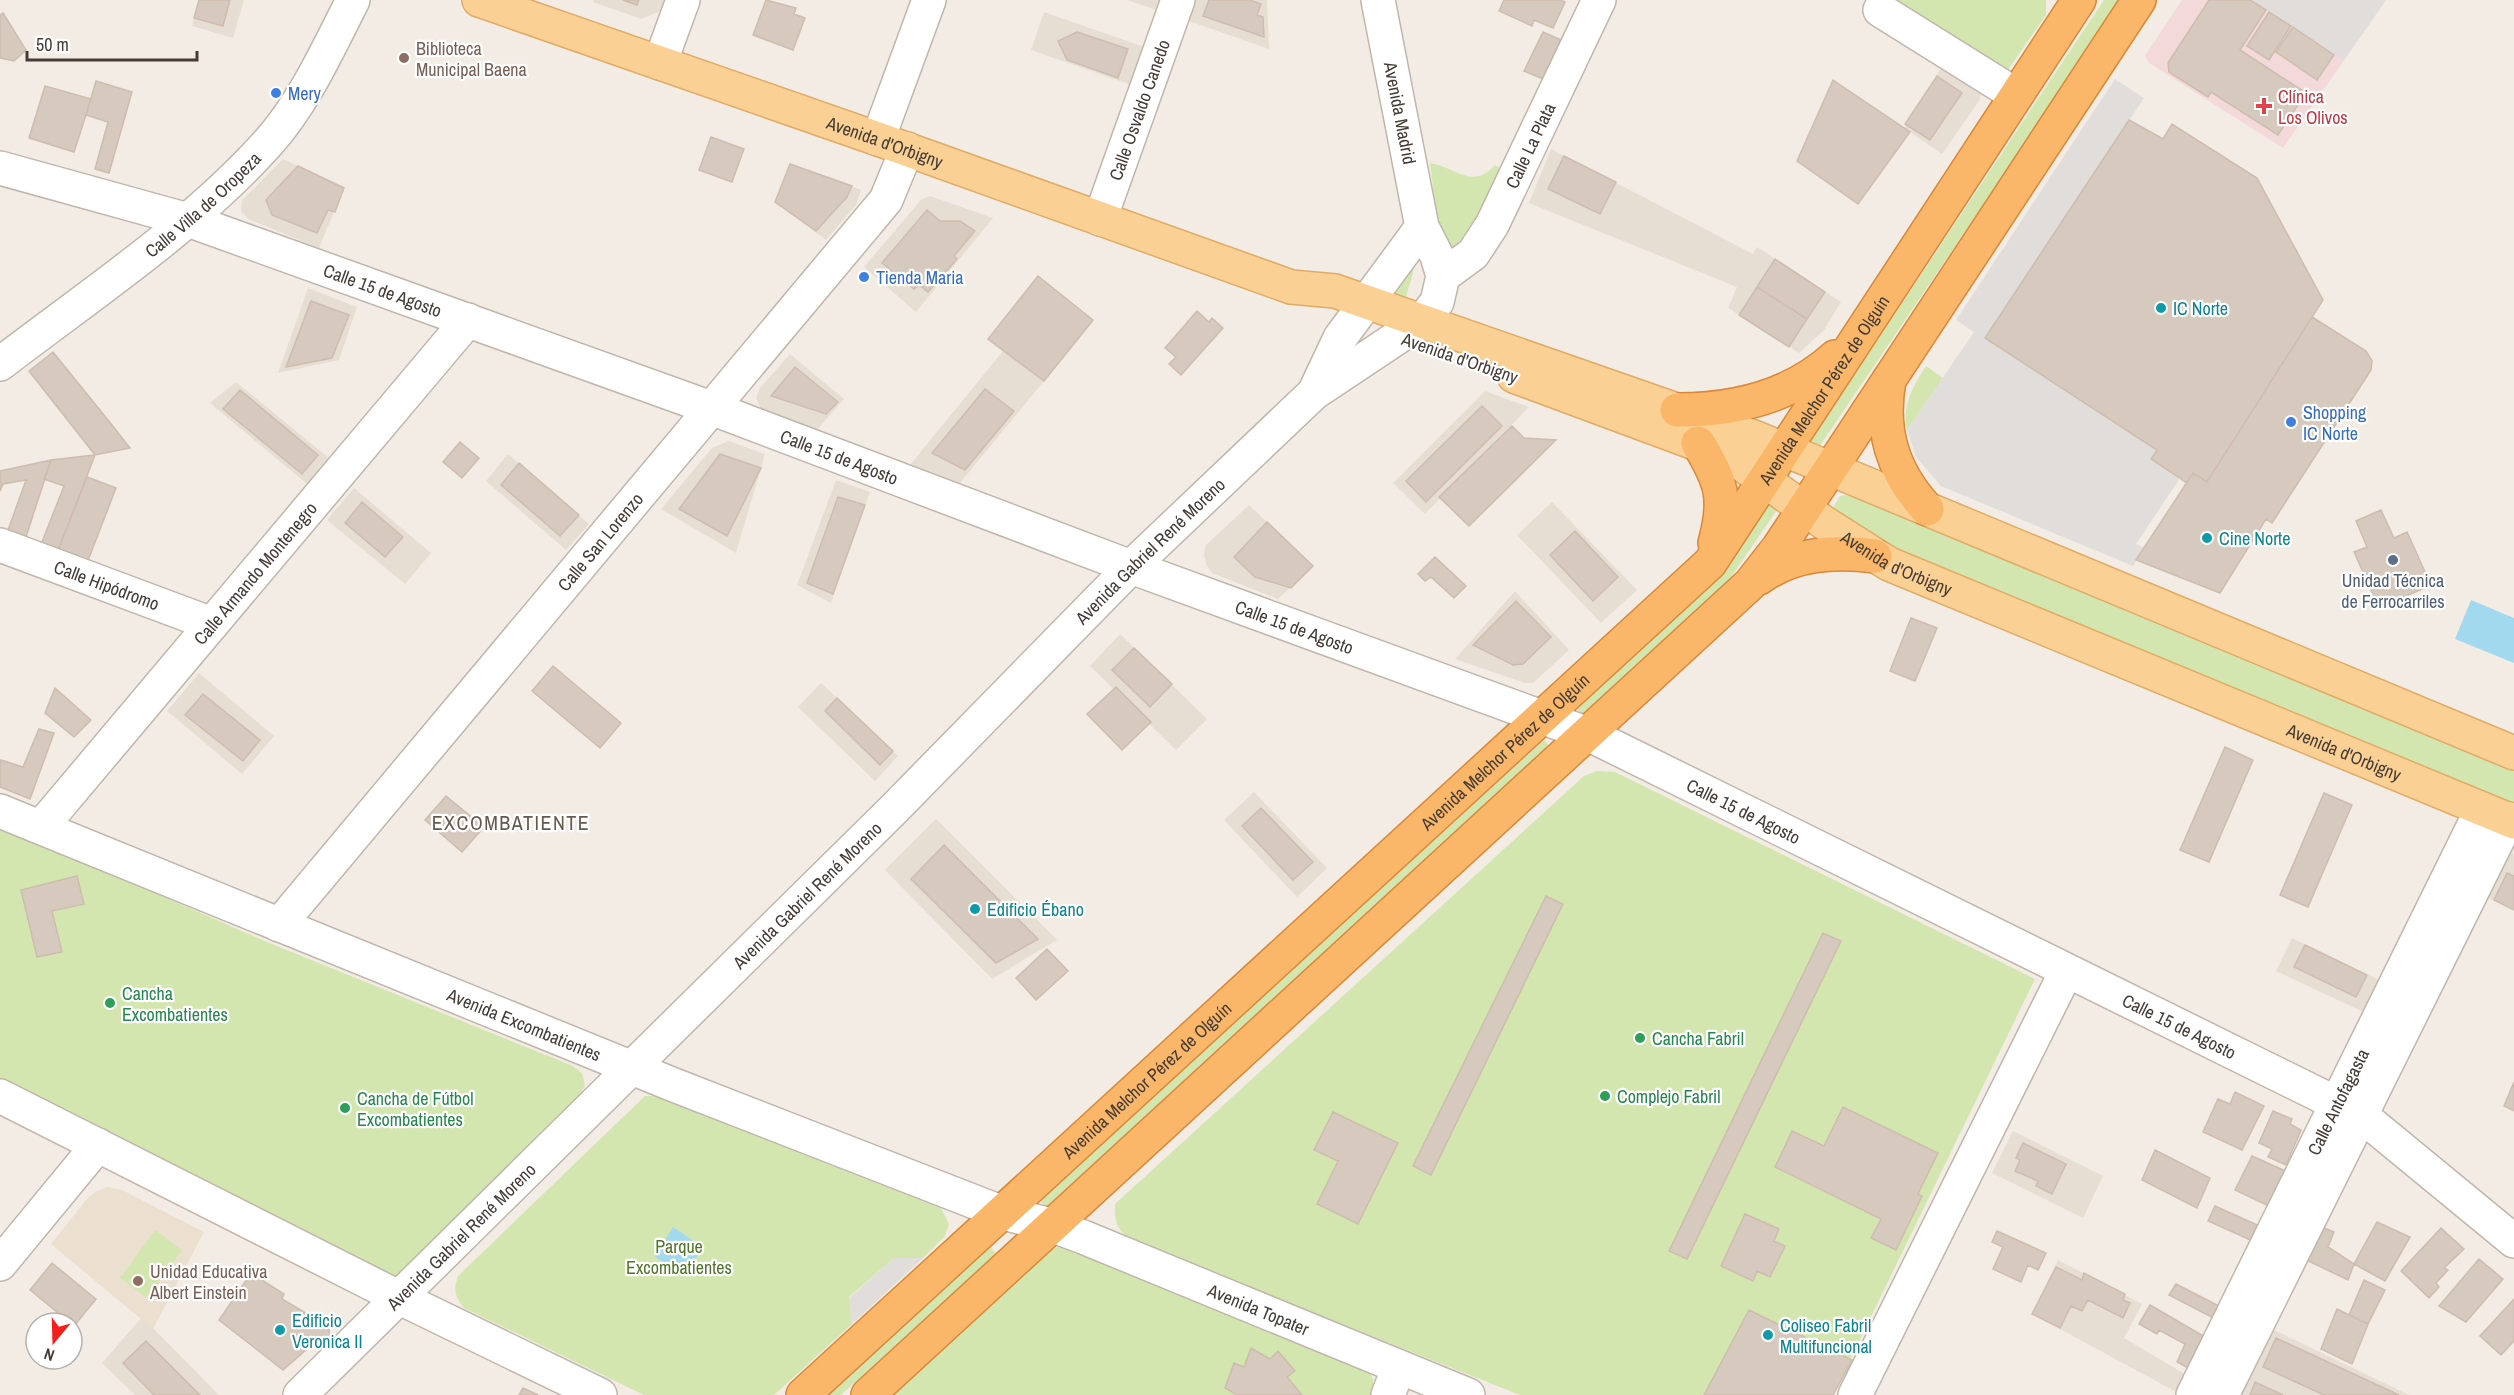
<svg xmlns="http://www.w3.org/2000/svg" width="2514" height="1395" viewBox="0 0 2514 1395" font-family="'Archivo Narrow',sans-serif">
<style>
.residential{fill:#e6ded3}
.education{fill:#ebdfcf}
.medical{fill:#f3d9d9}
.green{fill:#d4e6af}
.parking{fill:#e0ddda}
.water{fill:#a3d9ee}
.building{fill:#d6c9be;stroke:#cebdae;stroke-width:1.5}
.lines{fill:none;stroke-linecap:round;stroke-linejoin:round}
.minor-casing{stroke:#c0b6ab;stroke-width:36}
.major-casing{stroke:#e0ab65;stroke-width:36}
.highway-casing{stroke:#d98839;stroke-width:36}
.minor{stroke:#fff;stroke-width:33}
.major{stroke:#fbd095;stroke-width:33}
.highway{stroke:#fab669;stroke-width:33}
.education-dot{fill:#8d6e63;stroke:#fff;stroke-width:2}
.shop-dot{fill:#3f7fe0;stroke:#fff;stroke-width:2}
.health-dot{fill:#e0444e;stroke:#fff;stroke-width:2}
.culture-dot{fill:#0f9aa8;stroke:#fff;stroke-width:2}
.service-dot{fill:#5c6f8a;stroke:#fff;stroke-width:2}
.leisure-dot{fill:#2e9e5b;stroke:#fff;stroke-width:2}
.labels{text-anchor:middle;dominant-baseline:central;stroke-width:4.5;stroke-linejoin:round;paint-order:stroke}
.education-label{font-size:18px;fill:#785e54;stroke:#fff;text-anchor:start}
.shop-label{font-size:18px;fill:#366cbe;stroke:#fff;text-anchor:start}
.health-label{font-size:18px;fill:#be3a42;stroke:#fff;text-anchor:start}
.street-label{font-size:18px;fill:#443c35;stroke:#fff}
.culture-label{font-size:18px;fill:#0d838f;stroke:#fff;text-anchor:start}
.service-label{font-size:18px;fill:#4e5e75;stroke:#fff}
.leisure-label{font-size:18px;fill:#27864d;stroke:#fff;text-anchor:start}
.park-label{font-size:18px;fill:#50742a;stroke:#fff}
.neighbourhood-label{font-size:20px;letter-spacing:1.5px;fill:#67594c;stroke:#fff}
</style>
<rect width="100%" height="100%" fill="#f2ece5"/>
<path class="residential" d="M 199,0 L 244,0 L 233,38 L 192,26 Z
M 594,0 L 665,0 L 661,11 L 641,19 L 593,2 Z
M 1127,0 L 1161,0 L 1157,10 Z
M 1193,0 L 1267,0 L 1269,49 L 1186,20 Z
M 1044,12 L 1144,47 L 1131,85 L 1031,50 Z
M 1943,65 L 1982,89 L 1979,101 L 1942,154 L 1904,128 Z
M 1551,149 L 1753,254 L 1757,247 L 1841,302 L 1824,330 L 1799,353 L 1728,308 L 1737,287 L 1529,203 Z
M 283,159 L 344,188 L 319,248 L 248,219 L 241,211 L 242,200 Z
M 790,164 L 861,190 L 856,205 L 826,240 L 775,202 Z
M 930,196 L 993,218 L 916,312 L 864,267 L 921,200 Z
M 308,288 L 357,307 L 339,360 L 278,373 Z
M 1003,351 L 1044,381 L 960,483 L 910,465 Z
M 790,354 L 844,399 L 817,430 L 761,409 L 756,398 L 760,388 Z
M 236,382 L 329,458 L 307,484 L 210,403 Z
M 1485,391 L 1529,407 L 1425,514 L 1393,483 Z
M 729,441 L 765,454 L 736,553 L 661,509 L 712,448 Z
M 508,454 L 589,524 L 566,550 L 486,481 Z
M 836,480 L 870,492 L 831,603 L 797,585 Z
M 354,488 L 431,553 L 405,584 L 327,520 Z
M 1552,502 L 1637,590 L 1601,623 L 1517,535 Z
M 1249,505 L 1313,566 L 1278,599 L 1212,573 L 1207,566 L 1204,555 L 1206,545 Z
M 1515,591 L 1569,650 L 1533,683 L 1525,683 L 1455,659 Z
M 1120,634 L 1207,719 L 1176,750 L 1090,666 Z
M 199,673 L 274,736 L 242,774 L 167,711 Z
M 821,683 L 898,756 L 875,781 L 798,707 Z
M 1254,792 L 1327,868 L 1297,897 L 1224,820 Z
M 936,819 L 1057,940 L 992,979 L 885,870 Z
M 2509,852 L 2514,854 L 2514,910 L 2482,895 Z
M 2292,938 L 2388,984 L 2372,1016 L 2276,971 Z
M 2013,1131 L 2103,1176 L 2083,1218 L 1992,1173 Z
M 2058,1260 L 2142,1304 L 2124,1338 L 2193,1379 L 2182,1395 L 2032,1314 Z
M 142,1317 L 219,1395 L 135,1395 L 102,1363 Z
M 2268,1327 L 2409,1395 L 2235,1395 Z"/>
<path class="education" d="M 107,1187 L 122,1190 L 204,1232 L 153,1329 L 51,1244 L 87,1199 L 95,1192 Z"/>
<path class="medical" d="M 2182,0 L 2386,0 L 2283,148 L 2149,63 L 2145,56 Z"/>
<path class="green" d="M 1884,0 L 2046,0 L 2046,15 L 2003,77 Z
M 2104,0 L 2122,0 L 1817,450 L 1807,446 Z
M 1430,163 C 1454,166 1472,191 1495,165 L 1503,170 L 1480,214 L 1453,251 L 1440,245 Z
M 1415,253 L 1413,273 L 1405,300 L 1390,295 Z
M 1926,366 L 1943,378 L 1907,430 C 1902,405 1912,388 1926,366 Z
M 1846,495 L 1881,504 L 2514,770 L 2514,809 L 1898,550 L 1840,517 L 1834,506 L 1840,496 Z
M 1771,501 L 1779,507 L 1727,583 L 1583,716 L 1577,709 L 1721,576 Z
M 1544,740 L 1550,747 L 1046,1207 L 1040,1200 Z
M 1597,771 L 1615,772 L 2035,979 L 1833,1395 L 1520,1395 L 1131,1240 C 1117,1230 1114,1221 1115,1204 L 1584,776 Z
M 0,825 L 267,942 L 573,1066 L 582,1073 L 585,1085 L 579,1096 L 405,1268 L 397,1275 L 387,1276 L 0,1081 Z
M 645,1096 L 654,1096 L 941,1208 L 949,1224 L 945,1236 L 923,1258 L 894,1258 L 849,1297 L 852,1324 L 774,1395 L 644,1395 L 464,1308 C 455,1297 453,1290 458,1276 Z
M 155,1230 L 182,1250 L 147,1298 L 120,1278 Z
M 1062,1245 L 1366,1364 L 1373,1379 L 1374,1395 L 893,1395 L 1048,1251 Z
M 990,1247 L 996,1254 L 841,1395 L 828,1395 Z"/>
<path class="parking" d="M 2251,0 L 2386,0 L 2344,60 Z
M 2115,79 L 2144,98 L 1985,338 L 2157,450 L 2151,459 L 2180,478 L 2136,544 L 2144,548 L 2133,566 L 1941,486 L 1916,457 L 1907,430 L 1974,332 L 1956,320 Z
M 894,1258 L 923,1258 L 852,1324 L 849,1298 Z"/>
<path class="water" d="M 2471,600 L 2514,618 L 2514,663 L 2455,639 Z
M 673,1227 L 703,1247 L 685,1276 L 655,1257 Z"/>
<path class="building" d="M 199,0 L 230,0 L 223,26 L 194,18 Z
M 623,0 L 639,0 L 637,5 Z
M 766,0 L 796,8 L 794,14 L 805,18 L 793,50 L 753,35 Z
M 1209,0 L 1250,0 L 1261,4 L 1257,15 L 1263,17 L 1264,37 L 1203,16 Z
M 1504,0 L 1561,0 L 1565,2 L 1553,28 L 1534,20 L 1532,26 L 1499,11 Z
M 2209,0 L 2250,0 L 2266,10 L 2240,50 L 2306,93 L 2278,135 L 2211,92 L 2208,97 L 2169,72 L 2168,63 Z
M 2269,12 L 2291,26 L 2269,60 L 2247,46 Z
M 3,13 L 26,50 L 14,61 L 0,58 L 0,15 Z
M 2293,27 L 2334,55 L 2317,80 L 2276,52 Z
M 1077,32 L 1128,49 L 1118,78 L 1067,60 L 1058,41 Z
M 1543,32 L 1561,40 L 1543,79 L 1524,71 Z
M 1937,76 L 1962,93 L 1930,140 L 1905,124 Z
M 1833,80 L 1910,132 L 1858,204 L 1797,161 Z
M 96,81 L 132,92 L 109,173 L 95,169 L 108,122 L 86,115 Z
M 45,86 L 91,99 L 74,152 L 29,138 Z
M 2129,120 L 2163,139 L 2172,124 L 2257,178 L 2323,300 L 2207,482 L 2193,473 L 2186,483 L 2180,478 L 2151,459 L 2157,450 L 1985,338 Z
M 711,137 L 744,149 L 732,182 L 699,170 Z
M 1564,156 L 1616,182 L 1600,214 L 1548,189 Z
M 790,164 L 852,186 L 847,197 L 816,231 L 775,202 Z
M 298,166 L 344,188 L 335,212 L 328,210 L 317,233 L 272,215 L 266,200 Z
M 927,210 L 940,221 L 960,221 L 975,231 L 954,256 L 957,259 L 928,292 L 919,285 L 914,289 L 882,263 Z
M 1775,259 L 1825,292 L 1807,319 L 1757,287 Z
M 1038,276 L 1093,320 L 1044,381 L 988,339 Z
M 1757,287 L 1807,319 L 1789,347 L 1739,315 Z
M 311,301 L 349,315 L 332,358 L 286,367 Z
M 1197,311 L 1209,322 L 1212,318 L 1223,328 L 1181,375 L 1169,364 L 1176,357 L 1165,348 Z
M 2312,317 L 2366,351 L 2372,361 L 2371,370 L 2272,523 L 2266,519 L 2220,593 L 2136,560 L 2193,473 L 2207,482 Z
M 53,352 L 112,425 L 130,448 L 95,455 L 29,371 Z
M 795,367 L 838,402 L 826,414 L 771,396 Z
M 985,389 L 1014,411 L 965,470 L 932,453 Z
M 240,390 L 318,455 L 302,474 L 223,409 Z
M 1482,406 L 1502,426 L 1426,502 L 1406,481 Z
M 1512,426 L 1524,438 L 1556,440 L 1469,526 L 1439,497 Z
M 460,442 L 479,458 L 462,478 L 443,462 Z
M 720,454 L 761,468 L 727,536 L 679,509 Z
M 95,455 L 57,553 L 40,547 L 64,486 L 44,479 L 51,460 Z
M 51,460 L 25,540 L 7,533 L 26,480 L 3,484 L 0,491 L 0,471 Z
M 519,463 L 579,515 L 560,536 L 501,485 Z
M 87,477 L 116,488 L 87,563 L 57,553 Z
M 838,497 L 865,505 L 833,594 L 807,583 Z
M 362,502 L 403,537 L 385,557 L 345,523 Z
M 2381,510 L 2394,538 L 2407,532 L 2431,585 L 2379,608 L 2354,552 L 2367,547 L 2356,521 Z
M 1267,522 L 1313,566 L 1291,588 L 1255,577 L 1234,557 Z
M 1575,531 L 1618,577 L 1593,601 L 1550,555 Z
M 1435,557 L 1466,586 L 1454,598 L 1431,577 L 1425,581 L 1418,574 Z
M 1516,601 L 1551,637 L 1523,664 L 1513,665 L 1473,645 Z
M 1911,618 L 1937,628 L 1915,681 L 1890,671 Z
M 1134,648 L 1172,684 L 1150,707 L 1112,670 Z
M 553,666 L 621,723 L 600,748 L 532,691 Z
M 1116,687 L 1151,722 L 1122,750 L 1087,714 Z
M 55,688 L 91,720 L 74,737 L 45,713 Z
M 203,694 L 260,740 L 243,761 L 185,715 Z
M 837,698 L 893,751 L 880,765 L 825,711 Z
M 39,729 L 54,733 L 30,799 L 0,787 L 0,764 L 1,760 L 23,767 Z
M 2225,747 L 2253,760 L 2209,862 L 2180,850 Z
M 2324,793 L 2352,805 L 2308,907 L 2280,895 Z
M 446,796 L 484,827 L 462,852 L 425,820 Z
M 1261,808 L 1313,862 L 1293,880 L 1242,826 Z
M 944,845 L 1038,939 L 996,963 L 911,879 Z
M 2507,873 L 2514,876 L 2514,910 L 2494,900 Z
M 77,876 L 84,904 L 52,911 L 62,952 L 37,957 L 21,890 Z
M 1546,896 L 1563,904 L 1431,1175 L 1413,1166 Z
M 1823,933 L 1841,941 L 1687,1259 L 1669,1251 Z
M 2305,945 L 2367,975 L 2356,997 L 2294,967 Z
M 1047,949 L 1068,971 L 1036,1000 L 1016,978 Z
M 2514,1082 L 2514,1111 L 2504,1106 Z
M 2235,1092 L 2264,1106 L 2242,1150 L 2203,1132 L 2218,1099 L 2230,1104 Z
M 1843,1107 L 1938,1153 L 1918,1194 L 1922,1196 L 1896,1250 L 1871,1238 L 1881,1219 L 1775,1167 L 1792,1131 L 1824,1146 Z
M 2273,1111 L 2292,1119 L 2290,1124 L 2301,1130 L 2286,1165 L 2268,1157 L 2272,1149 L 2259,1143 Z
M 1333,1112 L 1398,1143 L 1358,1224 L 1317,1204 L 1338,1161 L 1314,1150 Z
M 2023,1143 L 2066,1164 L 2052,1194 L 2036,1186 L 2038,1181 L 2015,1171 L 2020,1160 L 2016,1158 Z
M 2155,1150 L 2210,1178 L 2197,1208 L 2142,1180 Z
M 2252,1156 L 2288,1172 L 2275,1209 L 2235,1190 Z
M 2215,1206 L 2264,1228 L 2257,1243 L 2208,1221 Z
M 1745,1214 L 1779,1229 L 1774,1241 L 1785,1246 L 1770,1277 L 1757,1271 L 1753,1281 L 1721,1266 Z
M 2377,1222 L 2410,1237 L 2385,1281 L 2354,1264 Z
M 2314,1224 L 2334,1232 L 2328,1247 L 2354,1264 L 2348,1280 L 2300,1257 Z
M 2441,1228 L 2464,1249 L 2444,1268 L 2448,1270 L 2436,1283 L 2439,1287 L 2429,1298 L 2401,1271 Z
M 1997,1231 L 2046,1253 L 2038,1270 L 2028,1265 L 2021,1282 L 1993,1269 L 2003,1247 L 1992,1242 Z
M 2479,1259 L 2503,1279 L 2466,1322 L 2439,1306 Z
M 52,1263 L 96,1299 L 74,1326 L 30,1290 Z
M 2056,1267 L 2082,1280 L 2084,1273 L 2125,1294 L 2123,1300 L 2130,1303 L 2123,1318 L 2088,1300 L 2082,1311 L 2071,1306 L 2060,1328 L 2032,1314 Z
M 251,1273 L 284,1294 L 282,1299 L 314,1318 L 326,1317 L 331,1339 L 314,1343 L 283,1370 L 219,1320 Z
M 2364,1280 L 2385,1290 L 2368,1324 L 2349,1315 Z
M 2176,1284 L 2227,1310 L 2221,1322 L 2169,1295 Z
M 2514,1299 L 2514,1341 L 2501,1355 L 2480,1336 Z
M 2150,1305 L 2212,1341 L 2197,1373 L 2177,1362 L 2185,1344 L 2159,1330 L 2157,1334 L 2139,1324 Z
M 2337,1309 L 2368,1324 L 2352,1364 L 2321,1349 Z
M 1749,1310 L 1852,1360 L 1833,1395 L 1704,1395 Z
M 2276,1338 L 2399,1395 L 2324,1395 L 2263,1367 Z
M 146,1341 L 200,1395 L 154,1395 L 123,1363 Z
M 1251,1348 L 1270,1359 L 1278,1351 L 1295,1371 L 1287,1377 L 1302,1395 L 1237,1395 L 1225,1388 L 1234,1363 L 1244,1367 Z
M 2255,1382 L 2283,1395 L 2250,1395 Z
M 523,1388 L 538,1395 L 519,1395 Z"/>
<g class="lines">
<defs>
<g id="minor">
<path d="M 1880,10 L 2016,95"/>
<path d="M 660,63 L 683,0"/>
<path d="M 878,139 L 929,0"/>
<path id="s1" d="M 0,168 L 188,220 L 711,408 L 1131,567 L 1588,734 L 2362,1116 L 2514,1241"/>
<path id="s2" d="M 1100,219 L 1178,0"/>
<path id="s3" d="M 1443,276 L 1473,254 L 1492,225 L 1599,0"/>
<path id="s4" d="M 0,364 C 91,294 190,229 267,144 C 304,103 328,49 353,0"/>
<path d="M 1314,393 L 1340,338 L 1422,227"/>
<path id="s5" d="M 0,545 L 212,624"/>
<path id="s6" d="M 0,811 L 674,1085 L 1003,1213 L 1051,1225 L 1083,1237 L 1468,1395"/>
<path id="s7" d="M 41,827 L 468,320"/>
<path id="s8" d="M 279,925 L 886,200 L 907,149"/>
<path d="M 0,1096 L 400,1298 L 600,1395"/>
<path d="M 0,1264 L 98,1145"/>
<path id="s9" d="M 300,1395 L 895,808 L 1131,567 L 1314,393 L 1422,321 L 1437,302 L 1443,276 L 1437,256 L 1422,227 L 1378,0"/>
<path d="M 1388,1395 L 1399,1367"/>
<path d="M 1855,1395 L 2066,972"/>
<path id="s10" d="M 2193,1395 L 2482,809"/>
<path d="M 2222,1395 L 2508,819"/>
</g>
<g id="major">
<path id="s11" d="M 479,0 L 878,139 L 1291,287 L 1335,291 L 1754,437 L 2514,753"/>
<path id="s12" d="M 1514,376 L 1730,456 L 1826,524 L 1889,564 L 2514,822"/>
</g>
<g id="highway">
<path d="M 1889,380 C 1880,430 1892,471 1927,509"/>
<path d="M 1677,410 C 1735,410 1791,397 1835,357"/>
<path d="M 1698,443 C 1722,482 1727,499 1715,543"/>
<path d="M 1759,578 C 1794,553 1834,551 1875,556"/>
<path id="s13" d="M 803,1395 L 1710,563 L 2079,0"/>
<path d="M 868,1395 L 1750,584 L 1779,547 L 2139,0"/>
</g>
</defs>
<use href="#minor" class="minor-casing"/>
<use href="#major" class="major-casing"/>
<use href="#highway" class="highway-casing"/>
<use href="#minor" class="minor"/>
<use href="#major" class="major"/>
<use href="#highway" class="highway"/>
</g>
<g class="education-dot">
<circle cx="404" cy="58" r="6"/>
<circle cx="138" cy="1281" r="6"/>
</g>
<g class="shop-dot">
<circle cx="276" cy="93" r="6"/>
<circle cx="864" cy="277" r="6"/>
<circle cx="2291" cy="422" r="6"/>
</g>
<path class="health-dot" d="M2261 97h6v6h6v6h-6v6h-6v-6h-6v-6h6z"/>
<g class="culture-dot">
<circle cx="2161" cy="308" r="6"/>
<circle cx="2207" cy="538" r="6"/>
<circle cx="975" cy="909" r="6"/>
<circle cx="280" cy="1330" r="6"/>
<circle cx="1768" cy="1335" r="6"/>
</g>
<circle class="service-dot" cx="2393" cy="560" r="6"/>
<g class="leisure-dot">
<circle cx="110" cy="1003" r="6"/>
<circle cx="1640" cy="1038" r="6"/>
<circle cx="1605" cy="1096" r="6"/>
<circle cx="345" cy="1108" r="6"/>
</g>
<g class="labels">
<g class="education-label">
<text x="416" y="48">Biblioteca<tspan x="416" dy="21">Municipal Baena</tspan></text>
<text x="150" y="1271">Unidad Educativa<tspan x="150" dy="21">Albert Einstein</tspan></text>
</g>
<g class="shop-label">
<text x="288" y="93">Mery</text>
<text x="876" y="277">Tienda Maria</text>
<text x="2303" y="412">Shopping<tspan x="2303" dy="21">IC Norte</tspan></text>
</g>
<g class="health-label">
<text x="2278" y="96">Clínica<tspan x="2278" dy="21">Los Olivos</tspan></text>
</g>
<g class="street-label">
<text stroke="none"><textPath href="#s2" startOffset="116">Calle Osvaldo Canedo</textPath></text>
<text transform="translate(1400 113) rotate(79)">Avenida Madrid</text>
<text stroke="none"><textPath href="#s11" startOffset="430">Avenida d'Orbigny</textPath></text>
<text stroke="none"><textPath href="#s3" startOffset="160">Calle La Plata</textPath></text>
<text stroke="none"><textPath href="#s4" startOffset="258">Calle Villa de Oropeza</textPath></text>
<text stroke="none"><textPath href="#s1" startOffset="402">Calle 15 de Agosto</textPath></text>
<text transform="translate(1460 358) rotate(19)">Avenida d'Orbigny</text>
<text stroke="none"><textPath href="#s13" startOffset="1438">Avenida Melchor Pérez de Olguín</textPath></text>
<text stroke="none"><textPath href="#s1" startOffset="888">Calle 15 de Agosto</textPath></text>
<text stroke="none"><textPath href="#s8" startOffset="500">Calle San Lorenzo</textPath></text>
<text stroke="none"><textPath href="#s9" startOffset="1198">Avenida Gabriel René Moreno</textPath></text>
<text stroke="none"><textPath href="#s12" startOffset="429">Avenida d'Orbigny</textPath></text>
<text stroke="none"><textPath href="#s7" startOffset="332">Calle Armando Montenegro</textPath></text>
<text stroke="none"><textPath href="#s5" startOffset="114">Calle Hipódromo</textPath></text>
<text stroke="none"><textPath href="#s1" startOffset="1374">Calle 15 de Agosto</textPath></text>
<text stroke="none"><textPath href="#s13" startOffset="952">Avenida Melchor Pérez de Olguín</textPath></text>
<text stroke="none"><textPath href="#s12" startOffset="915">Avenida d'Orbigny</textPath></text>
<text stroke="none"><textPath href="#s1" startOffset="1860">Calle 15 de Agosto</textPath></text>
<text stroke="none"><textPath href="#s9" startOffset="712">Avenida Gabriel René Moreno</textPath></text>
<text stroke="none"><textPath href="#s6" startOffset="566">Avenida Excombatientes</textPath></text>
<text stroke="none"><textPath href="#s1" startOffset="2346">Calle 15 de Agosto</textPath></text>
<text stroke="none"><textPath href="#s13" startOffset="466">Avenida Melchor Pérez de Olguín</textPath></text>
<text stroke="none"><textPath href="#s10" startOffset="327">Calle Antofagasta</textPath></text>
<text stroke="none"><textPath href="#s9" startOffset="226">Avenida Gabriel René Moreno</textPath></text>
<text stroke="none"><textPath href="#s6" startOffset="1354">Avenida Topater</textPath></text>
</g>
<g class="culture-label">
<text x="2173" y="308">IC Norte</text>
<text x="2219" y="538">Cine Norte</text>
<text x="987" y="909">Edificio Ébano</text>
<text x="292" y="1320">Edificio<tspan x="292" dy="21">Veronica II</tspan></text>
<text x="1780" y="1325">Coliseo Fabril<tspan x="1780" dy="21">Multifuncional</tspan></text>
</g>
<g class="service-label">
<text x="2393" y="580">Unidad Técnica<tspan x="2393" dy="21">de Ferrocarriles</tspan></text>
</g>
<g class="leisure-label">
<text x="122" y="993">Cancha<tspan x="122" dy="21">Excombatientes</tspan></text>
<text x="1652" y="1038">Cancha Fabril</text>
<text x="1617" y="1096">Complejo Fabril</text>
<text x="357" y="1098">Cancha de Fútbol<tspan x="357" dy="21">Excombatientes</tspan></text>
</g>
<g class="park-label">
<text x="679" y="1246">Parque<tspan x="679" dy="21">Excombatientes</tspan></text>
</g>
<g class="neighbourhood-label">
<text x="511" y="822">EXCOMBATIENTE</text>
</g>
</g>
<g transform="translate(54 1341) rotate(199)"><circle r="28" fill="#ffffff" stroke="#b4b1ae" stroke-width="1.5"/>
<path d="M0-4.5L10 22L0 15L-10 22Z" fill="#f41e1a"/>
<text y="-9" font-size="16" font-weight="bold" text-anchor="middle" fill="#443c35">N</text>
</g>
<path d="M27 51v9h170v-9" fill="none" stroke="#443c35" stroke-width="3"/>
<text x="36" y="51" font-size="18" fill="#443c35" stroke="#ffffff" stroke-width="4.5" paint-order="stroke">50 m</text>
</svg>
